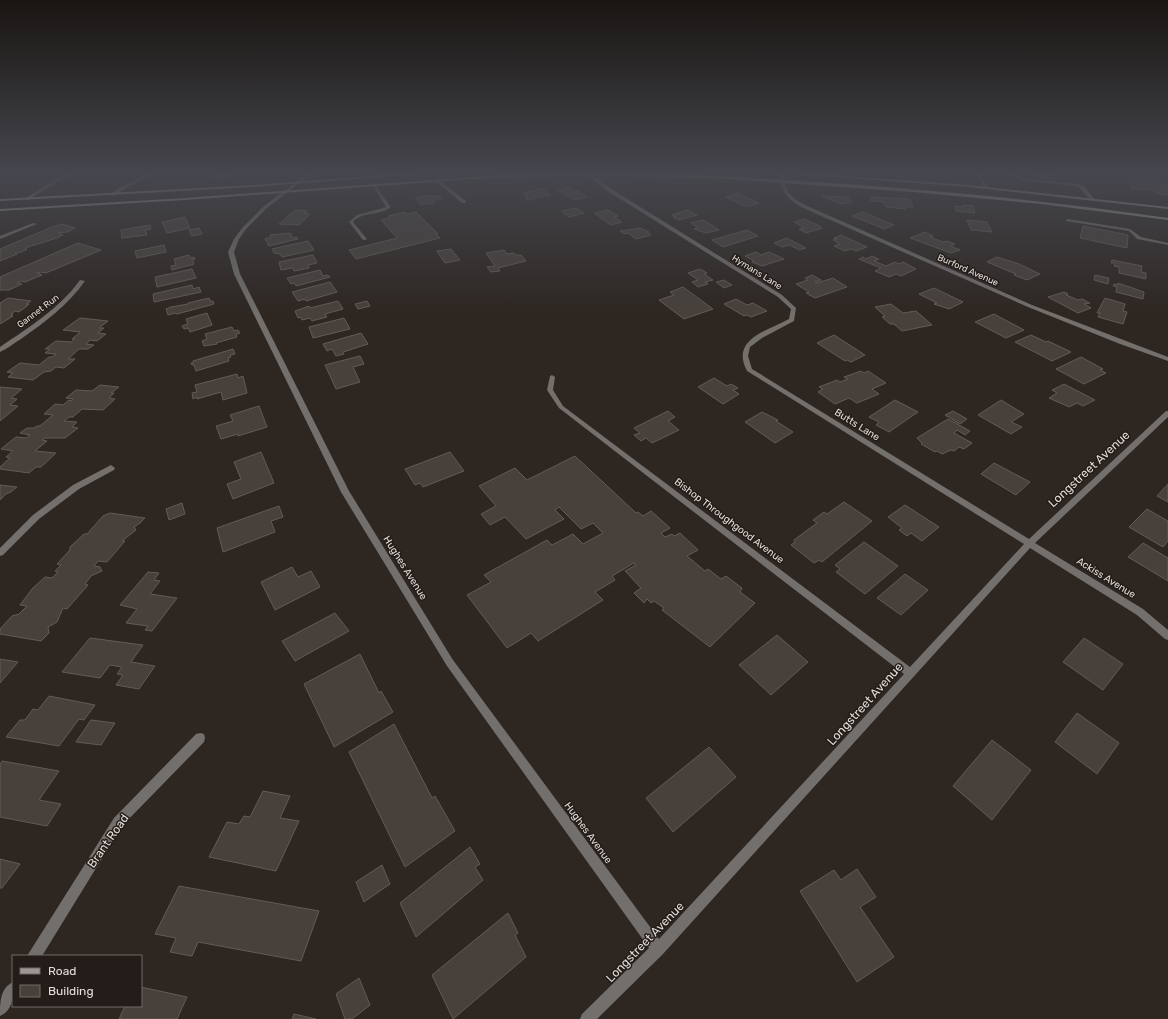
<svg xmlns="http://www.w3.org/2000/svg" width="1168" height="1019" viewBox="0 0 1168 1019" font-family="Rubik,sans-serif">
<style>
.building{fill:#47403b;stroke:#635b56}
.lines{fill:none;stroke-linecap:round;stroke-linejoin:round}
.service{fill:#726f6c;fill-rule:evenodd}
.minor{fill:#726f6c;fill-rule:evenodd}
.secondary{fill:#9d9793;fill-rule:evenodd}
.labels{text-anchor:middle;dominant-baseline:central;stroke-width:3;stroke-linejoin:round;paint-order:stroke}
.far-street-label{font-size:9px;fill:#e2deda;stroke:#231c18}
.street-label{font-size:10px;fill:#e2deda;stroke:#231c18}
.near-street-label{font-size:12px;fill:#e2deda;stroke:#231c18}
</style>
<rect width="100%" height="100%" fill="#2d2621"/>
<path class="building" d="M 218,172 L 232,172 L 231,173 L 233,174 L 226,178 L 211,176 Z
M 1025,172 L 1058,172 L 1062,176 L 1050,175 L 1054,179 L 1040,178 L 1037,175 L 1026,174 Z
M 1128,176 L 1149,179 L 1149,181 L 1153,181 L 1154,183 L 1168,186 L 1168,195 L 1156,193 L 1155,190 L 1132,189 Z
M 568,187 L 574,191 L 578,191 L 587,197 L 574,200 L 558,190 Z
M 543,189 L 550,195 L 527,200 L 525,198 L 528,197 L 523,193 Z
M 738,193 L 759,203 L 747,207 L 726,197 Z
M 433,195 L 435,197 L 439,196 L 442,198 L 433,201 L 434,203 L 421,205 L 415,198 Z
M 822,196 L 849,197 L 852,202 L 841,204 Z
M 870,197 L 910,199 L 913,207 L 905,207 L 906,209 L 886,207 L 884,202 L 871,201 Z
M 963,205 L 973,206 L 975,213 L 956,211 L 955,206 L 964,207 Z
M 576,208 L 584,213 L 569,217 L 561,211 Z
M 295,210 L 307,211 L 304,213 L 310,214 L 299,225 L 279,224 Z
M 608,210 L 618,216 L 614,217 L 622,222 L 611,225 L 594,213 Z
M 688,210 L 697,215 L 679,220 L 673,217 L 675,217 L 672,215 L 674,214 Z
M 405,212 L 407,214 L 416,212 L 438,234 L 436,234 L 440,238 L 356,259 L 349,250 L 397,238 L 381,220 L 390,218 L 388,216 Z
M 863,212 L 894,225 L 884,229 L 852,216 Z
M 185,217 L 190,228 L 167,233 L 162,222 Z
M 804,219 L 820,226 L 822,228 L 806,233 L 799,229 L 804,228 L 794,222 Z
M 703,220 L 707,222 L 719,230 L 706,233 L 694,229 L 698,228 L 691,223 Z
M 967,220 L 987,222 L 992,232 L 971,230 Z
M 62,224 L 75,228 L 68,232 L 58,233 L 63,235 L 57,238 L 25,248 L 27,249 L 26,250 L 15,254 L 17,254 L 0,261 L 0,249 L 52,227 Z
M 150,225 L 151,229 L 145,230 L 147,235 L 122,238 L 121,230 Z
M 1083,226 L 1128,235 L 1127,248 L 1080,238 Z
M 199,228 L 202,234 L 192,236 L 189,230 Z
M 640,228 L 649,232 L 647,232 L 651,235 L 636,239 L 628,233 L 624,234 L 620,231 Z
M 747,230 L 758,236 L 723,247 L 712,240 Z
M 925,232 L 933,236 L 930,237 L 943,242 L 947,241 L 955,244 L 951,246 L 960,250 L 951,253 L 910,238 Z
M 290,233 L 293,238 L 297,237 L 298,239 L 269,246 L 265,239 L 271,237 L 270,235 Z
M 841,235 L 867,247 L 856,251 L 851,249 L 845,251 L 834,246 L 840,244 L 833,240 L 837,239 L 834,238 Z
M 787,238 L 806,248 L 799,250 L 790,245 L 782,247 L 774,243 Z
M 308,241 L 314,250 L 282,257 L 280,254 L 274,253 L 272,249 Z
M 78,243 L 101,250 L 46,273 L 41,272 L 37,273 L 42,275 L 25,282 L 21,281 L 17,283 L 22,284 L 9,290 L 0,290 L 0,277 Z
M 164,245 L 166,252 L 137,258 L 135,251 Z
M 451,249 L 460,260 L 445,263 L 437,251 Z
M 504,250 L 507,254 L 514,253 L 516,255 L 521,255 L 526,261 L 498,268 L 500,271 L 491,272 L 487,267 L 495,266 L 486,253 Z
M 756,252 L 761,255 L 769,252 L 784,259 L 762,266 L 752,262 L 754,261 L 745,256 Z
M 189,255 L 191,258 L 194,257 L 195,259 L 192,260 L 194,264 L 172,270 L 171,266 L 176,265 L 174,259 Z
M 313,255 L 317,263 L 308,265 L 309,268 L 294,271 L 293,268 L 281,270 L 279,262 Z
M 872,256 L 879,259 L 874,261 L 886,266 L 895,262 L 899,264 L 903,262 L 916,269 L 901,276 L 896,274 L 889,277 L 875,271 L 881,268 L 859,259 L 863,257 L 866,259 Z
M 997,257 L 1019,264 L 1040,274 L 1027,280 L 1014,275 L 1016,274 L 987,262 Z
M 1112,260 L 1142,266 L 1141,272 L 1146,273 L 1146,279 L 1119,273 L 1119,267 L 1114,266 L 1115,263 L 1111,263 Z
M 192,269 L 196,278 L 157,287 L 155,277 Z
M 700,269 L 707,273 L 704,274 L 713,280 L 705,282 L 708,284 L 698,287 L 692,282 L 698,280 L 688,273 Z
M 320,270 L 323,276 L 328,275 L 330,277 L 296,286 L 294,283 L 291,284 L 287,278 Z
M 812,275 L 821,280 L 815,282 L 817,283 L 833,278 L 847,287 L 815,298 L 806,293 L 809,292 L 796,284 L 808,280 L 805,278 Z
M 1095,275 L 1109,278 L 1108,284 L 1094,280 Z
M 724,280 L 732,285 L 724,288 L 716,282 Z
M 330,282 L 337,292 L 306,301 L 305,299 L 298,301 L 292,292 Z
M 1118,283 L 1144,292 L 1143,299 L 1116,292 L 1117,287 L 1113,286 L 1114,284 L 1118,285 Z
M 192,285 L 193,289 L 199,287 L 201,292 L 154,302 L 153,294 Z
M 683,287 L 713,309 L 684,319 L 659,300 L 674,295 L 670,292 Z
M 934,288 L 963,302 L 949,309 L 934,304 L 937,303 L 919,294 Z
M 1064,292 L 1068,294 L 1066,295 L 1078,300 L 1082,299 L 1090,303 L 1084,304 L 1091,308 L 1078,313 L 1048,297 Z
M 8,298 L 31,301 L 26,304 L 29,304 L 26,306 L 27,306 L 19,312 L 15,311 L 11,314 L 13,314 L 11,316 L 13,316 L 0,324 L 0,303 Z
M 209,298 L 210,301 L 213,301 L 214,304 L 177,314 L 175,313 L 168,315 L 166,309 L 171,307 L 188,304 L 188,303 Z
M 1105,298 L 1125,304 L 1123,311 L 1127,312 L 1123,324 L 1098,317 L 1100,313 L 1097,313 Z
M 736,299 L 747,305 L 753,303 L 767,311 L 751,317 L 747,315 L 744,316 L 724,304 Z
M 338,301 L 343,309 L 325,314 L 327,317 L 312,321 L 310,318 L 302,320 L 301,317 L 298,318 L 295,311 L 309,306 L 310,308 Z
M 367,301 L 370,306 L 358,309 L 355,304 Z
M 891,304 L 903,313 L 916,311 L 932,325 L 902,331 L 894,324 L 890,324 L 882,317 L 885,316 L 875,307 Z
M 207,313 L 212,325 L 190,332 L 188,328 L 184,329 L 182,326 L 188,324 L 186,319 Z
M 994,314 L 1024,330 L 1006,338 L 975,322 Z
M 80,318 L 108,321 L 99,328 L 104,328 L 98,333 L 106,334 L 97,341 L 90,340 L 86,344 L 94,345 L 88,349 L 79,349 L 68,359 L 75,359 L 64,368 L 56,367 L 51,371 L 44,372 L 33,380 L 8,377 L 13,373 L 7,372 L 20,363 L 39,365 L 49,357 L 52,357 L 56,354 L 45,353 L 50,349 L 45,349 L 56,341 L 71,342 L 75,339 L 72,339 L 80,332 L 63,330 Z
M 344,318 L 350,329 L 313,338 L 309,327 Z
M 232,327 L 234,331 L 238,330 L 240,333 L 236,334 L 237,337 L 216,343 L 217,344 L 204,346 L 202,341 L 207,339 L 205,334 Z
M 361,333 L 368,344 L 343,352 L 344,354 L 336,356 L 332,349 L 327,351 L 323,344 Z
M 834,335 L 862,353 L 861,353 L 865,355 L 851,362 L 847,360 L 845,361 L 817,343 Z
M 1031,335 L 1046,342 L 1048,341 L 1071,352 L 1052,361 L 1015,342 Z
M 233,349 L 235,354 L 230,355 L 231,357 L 228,358 L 229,361 L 196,371 L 194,365 L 192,365 L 191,363 L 193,363 L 193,361 Z
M 360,356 L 364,364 L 353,367 L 360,382 L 336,389 L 325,365 Z
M 1081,357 L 1103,369 L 1100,370 L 1106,373 L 1084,384 L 1056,369 Z
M 861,371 L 864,373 L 868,371 L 886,383 L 872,389 L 879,394 L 857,403 L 849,398 L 835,404 L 818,392 L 823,389 L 819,387 L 837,380 L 840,382 L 848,379 L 844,377 Z
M 237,374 L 238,378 L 243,376 L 247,393 L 223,400 L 221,392 L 197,399 L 197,397 L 193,399 L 192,393 L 197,392 L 195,385 Z
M 714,378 L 727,386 L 731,384 L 738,388 L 733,390 L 739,394 L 723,404 L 698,387 Z
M 1064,384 L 1095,400 L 1083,406 L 1077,403 L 1069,407 L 1049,398 L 1057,393 L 1052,390 Z
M 100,385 L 119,387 L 111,393 L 114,393 L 109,398 L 115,399 L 103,410 L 82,409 L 73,417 L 69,417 L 64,421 L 77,422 L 72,427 L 78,428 L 65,438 L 45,438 L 42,440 L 47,441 L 35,451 L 56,453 L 41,467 L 36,467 L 29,473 L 0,469 L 0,467 L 10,458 L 6,457 L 13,451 L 1,449 L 16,437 L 26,438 L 30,435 L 20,433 L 27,428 L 34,428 L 37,426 L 40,426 L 53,415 L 44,414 L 55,404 L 63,405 L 69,400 L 71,401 L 73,399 L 66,398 L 76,390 L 92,391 Z
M 0,387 L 22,389 L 11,398 L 17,399 L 10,405 L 18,406 L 0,421 Z
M 895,400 L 918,412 L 889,432 L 876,425 L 879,422 L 869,417 Z
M 1001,400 L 1024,414 L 1011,422 L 1022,427 L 1011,434 L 978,415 Z
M 259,406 L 267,427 L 238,436 L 238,434 L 221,439 L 216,426 L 233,421 L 230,415 Z
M 668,411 L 675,417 L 668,421 L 679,430 L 652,443 L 646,438 L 641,441 L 634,435 L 640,433 L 634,428 Z
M 953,411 L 967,419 L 960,424 L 945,415 Z
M 762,412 L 778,420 L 776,421 L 793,432 L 775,443 L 745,422 Z
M 948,419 L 970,431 L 965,435 L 957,430 L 954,433 L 972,443 L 964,449 L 959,447 L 954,451 L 951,450 L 942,454 L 937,451 L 935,452 L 921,444 L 922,443 L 917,438 Z
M 261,452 L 274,483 L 233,499 L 227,484 L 241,479 L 234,462 Z
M 450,452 L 464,471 L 423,487 L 420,483 L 415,485 L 405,469 Z
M 575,456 L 636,513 L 638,512 L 643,516 L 651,511 L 670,528 L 661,533 L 665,537 L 672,534 L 674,536 L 680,533 L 698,550 L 687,556 L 705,571 L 708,569 L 721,579 L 726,576 L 742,588 L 740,592 L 755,603 L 710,647 L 662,610 L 664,608 L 654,601 L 651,603 L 647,599 L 644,603 L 634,593 L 641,588 L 625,571 L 636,565 L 634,563 L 612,576 L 615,580 L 595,592 L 603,600 L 538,641 L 531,633 L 507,648 L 467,595 L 491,582 L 484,575 L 547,540 L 552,545 L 573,534 L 583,544 L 603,533 L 593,523 L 581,529 L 559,507 L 555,510 L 564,519 L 526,539 L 505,517 L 490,525 L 481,514 L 496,506 L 479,486 L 515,468 L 527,480 Z
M 994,463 L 1030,482 L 1016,495 L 981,474 Z
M 1168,484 L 1168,502 L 1157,496 Z
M 0,485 L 17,487 L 11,492 L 6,494 L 0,500 Z
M 844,502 L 872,521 L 822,562 L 819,560 L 814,563 L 791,545 L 795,542 L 794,540 L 817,523 L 813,520 L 824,512 L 827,514 Z
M 182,503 L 185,514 L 169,520 L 166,509 Z
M 905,505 L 939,527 L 922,541 L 911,533 L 907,536 L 899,530 L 902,528 L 888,517 Z
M 279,506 L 283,517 L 271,521 L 275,532 L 223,552 L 217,528 Z
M 1147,509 L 1168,521 L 1168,541 L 1163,547 L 1129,527 Z
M 110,513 L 145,518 L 140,523 L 134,527 L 136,530 L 122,541 L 125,541 L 107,562 L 98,561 L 94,566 L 100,567 L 102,571 L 91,576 L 85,584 L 88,585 L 67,609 L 63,608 L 57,622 L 48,627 L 49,633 L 41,641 L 0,634 L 0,629 L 12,616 L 19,614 L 27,606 L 20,605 L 32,589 L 45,577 L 52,578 L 58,572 L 55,571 L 61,565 L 57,564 L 70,550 L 70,547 L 84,534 L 87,534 L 103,516 Z
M 864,542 L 898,566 L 865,594 L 836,572 L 840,569 L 835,565 Z
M 1143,543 L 1168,558 L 1168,581 L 1128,557 Z
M 292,567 L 298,577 L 311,571 L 320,587 L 275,610 L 261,582 Z
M 148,572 L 159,573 L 154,580 L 160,581 L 150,594 L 177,598 L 152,631 L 145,630 L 148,626 L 126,623 L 137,609 L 120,605 Z
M 905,574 L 928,590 L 901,615 L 877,598 Z
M 335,613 L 349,631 L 295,661 L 282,641 Z
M 777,635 L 808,662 L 771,695 L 739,665 Z
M 90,638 L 143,645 L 131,662 L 155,666 L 139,689 L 116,685 L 123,675 L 117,674 L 122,667 L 110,665 L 100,678 L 62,672 Z
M 1084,638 L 1123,664 L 1103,690 L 1063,662 Z
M 360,654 L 379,693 L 381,691 L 393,712 L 334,747 L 304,684 Z
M 0,659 L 18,662 L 0,683 Z
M 49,696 L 95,705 L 84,720 L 79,719 L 59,746 L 6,737 L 20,720 L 25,720 L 33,709 L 38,710 Z
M 1077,713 L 1119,743 L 1097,774 L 1055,742 Z
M 91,720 L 115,723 L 101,745 L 76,742 Z
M 394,724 L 432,798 L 435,796 L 455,831 L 405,867 L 349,752 Z
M 992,740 L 1031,770 L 992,820 L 953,786 Z
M 709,747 L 736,777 L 673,832 L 646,798 Z
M 2,761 L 59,771 L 39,800 L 61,804 L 47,826 L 0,817 L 0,764 Z
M 263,791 L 290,796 L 280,818 L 299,821 L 276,871 L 209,857 L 227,822 L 239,824 L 244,816 L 250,817 Z
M 470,847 L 480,864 L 475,867 L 483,880 L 416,937 L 400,903 Z
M 0,859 L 20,864 L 2,888 L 0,888 Z
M 382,865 L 390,884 L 364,902 L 356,882 Z
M 857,869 L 876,897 L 860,907 L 894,957 L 857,982 L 800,891 L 834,870 L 841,880 Z
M 179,886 L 319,911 L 301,961 L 198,942 L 192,956 L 170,952 L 176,938 L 155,934 Z
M 508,913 L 518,933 L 515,935 L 526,957 L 453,1019 L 432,975 Z
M 359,978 L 370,1005 L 352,1019 L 345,1019 L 336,994 Z
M 141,987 L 187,997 L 177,1019 L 119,1019 L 125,1006 L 141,1006 Z
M 294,1014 L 316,1019 L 292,1019 Z"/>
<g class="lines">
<path class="service" d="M 68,172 L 73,172 L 28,200 L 24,199 Z
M 152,172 L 158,172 L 124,189 L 114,196 L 110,195 L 120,187 Z
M 1010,172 L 1015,172 L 1020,178 L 1078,184 L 1084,186 L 1095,200 L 1091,201 L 1080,188 L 1076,186 L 1019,180 Z
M 373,185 L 375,185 L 390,206 L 390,208 C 379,216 363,211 353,222 L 367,239 L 365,240 L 363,240 L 349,222 L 357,215 L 386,207 Z
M 1068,219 L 1130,229 L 1141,237 L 1168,243 L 1168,245 L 1137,239 L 1129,231 L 1066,221 L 1066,220 Z"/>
<path class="minor" d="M 309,172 L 314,172 L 267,208 L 246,229 L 239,239 L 234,252 L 240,274 L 349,491 L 453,660 L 659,939 L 904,674 L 559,408 L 547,390 L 550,376 L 552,375 L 555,377 L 553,390 L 563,406 L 910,667 L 1024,544 L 747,371 C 730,339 767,331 789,319 L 791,309 L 778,297 L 609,192 L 587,175 L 587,173 L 589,173 L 613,190 L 782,295 L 796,308 L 794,321 L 762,338 L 750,347 L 748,356 L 752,369 L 1029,539 L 1166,411 L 1168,411 L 1168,417 L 1035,543 L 1143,609 L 1168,630 L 1168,640 L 1165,639 L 1137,615 L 1030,548 L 663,954 L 597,1019 L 580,1019 L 582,1014 L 649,948 L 447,666 L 341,492 L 234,274 L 228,252 L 234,239 L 243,227 L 264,206 Z
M 659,172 L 666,172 L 669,174 L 667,175 Z
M 780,172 L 783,173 C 785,191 789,196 805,205 L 1032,305 L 1168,357 L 1168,361 L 1120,344 L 1028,307 L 801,207 C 788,199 778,189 780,172 Z
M 975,172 L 979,172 L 989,189 L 985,189 Z
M 437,180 L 439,180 L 466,201 L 466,203 L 462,203 L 437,182 Z
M 33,223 L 37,224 L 0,239 L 0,236 Z
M 80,280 L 85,281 C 68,305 45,322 21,339 C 14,343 7,349 0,352 L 0,347 C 29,327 59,309 80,280 Z
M 111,465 L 115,468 L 114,470 L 79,489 L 39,519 L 3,555 L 0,556 L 0,548 L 33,515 L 73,485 Z
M 200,733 L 204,734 L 205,738 L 204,742 L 122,826 L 42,956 L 27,956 L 114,818 L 196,734 Z
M 13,982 C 13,995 14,1010 0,1016 C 0,1003 0,988 13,982 Z"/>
<path class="secondary" d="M 423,172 L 444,172 L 253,187 L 0,201 L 0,199 L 253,185 Z
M 592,172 C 677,173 761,178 846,184 C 954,192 1061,202 1168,218 L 1168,220 L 1041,204 L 913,192 L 727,179 L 592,175 L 487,178 L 185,200 L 0,211 L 0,209 L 185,198 L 487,176 Z
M 768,172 L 790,172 L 969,185 L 1168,207 L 1168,209 L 969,187 Z"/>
</g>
<linearGradient id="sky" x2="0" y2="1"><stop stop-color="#191512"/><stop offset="0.55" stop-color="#46474e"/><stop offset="1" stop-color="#46474e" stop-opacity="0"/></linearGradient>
<rect width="1168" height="315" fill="url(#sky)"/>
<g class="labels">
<g class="far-street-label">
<text transform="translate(968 270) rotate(24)">Burford Avenue</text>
<text transform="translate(757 272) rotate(32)">Hymans Lane</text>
<text transform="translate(38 311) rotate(-37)">Gannet Run</text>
</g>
<g class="street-label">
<text transform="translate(857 425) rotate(32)">Butts Lane</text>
<text transform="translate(729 521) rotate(37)">Bishop Throughgood Avenue</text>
<text transform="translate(405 568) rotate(58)">Hughes Avenue</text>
<text transform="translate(1106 578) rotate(32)">Ackiss Avenue</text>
<text transform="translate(588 833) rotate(54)">Hughes Avenue</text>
</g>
<g class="near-street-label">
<text transform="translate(1089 469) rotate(-43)">Longstreet Avenue</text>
<text transform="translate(865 704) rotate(-48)">Longstreet Avenue</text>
<text transform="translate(108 841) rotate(-55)">Brant Road</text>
<text transform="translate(645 942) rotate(-46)">Longstreet Avenue</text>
</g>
</g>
<rect x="12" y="955" width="130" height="52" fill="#231c18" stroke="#6f6a66"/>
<rect x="20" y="968" width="20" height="6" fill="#9d9793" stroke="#6f6a66"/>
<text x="48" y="975" font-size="12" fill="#e2deda">Road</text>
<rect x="20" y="985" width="20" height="12" fill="#47403b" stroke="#6f6a66"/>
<text x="48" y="995" font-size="12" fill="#e2deda">Building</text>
</svg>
